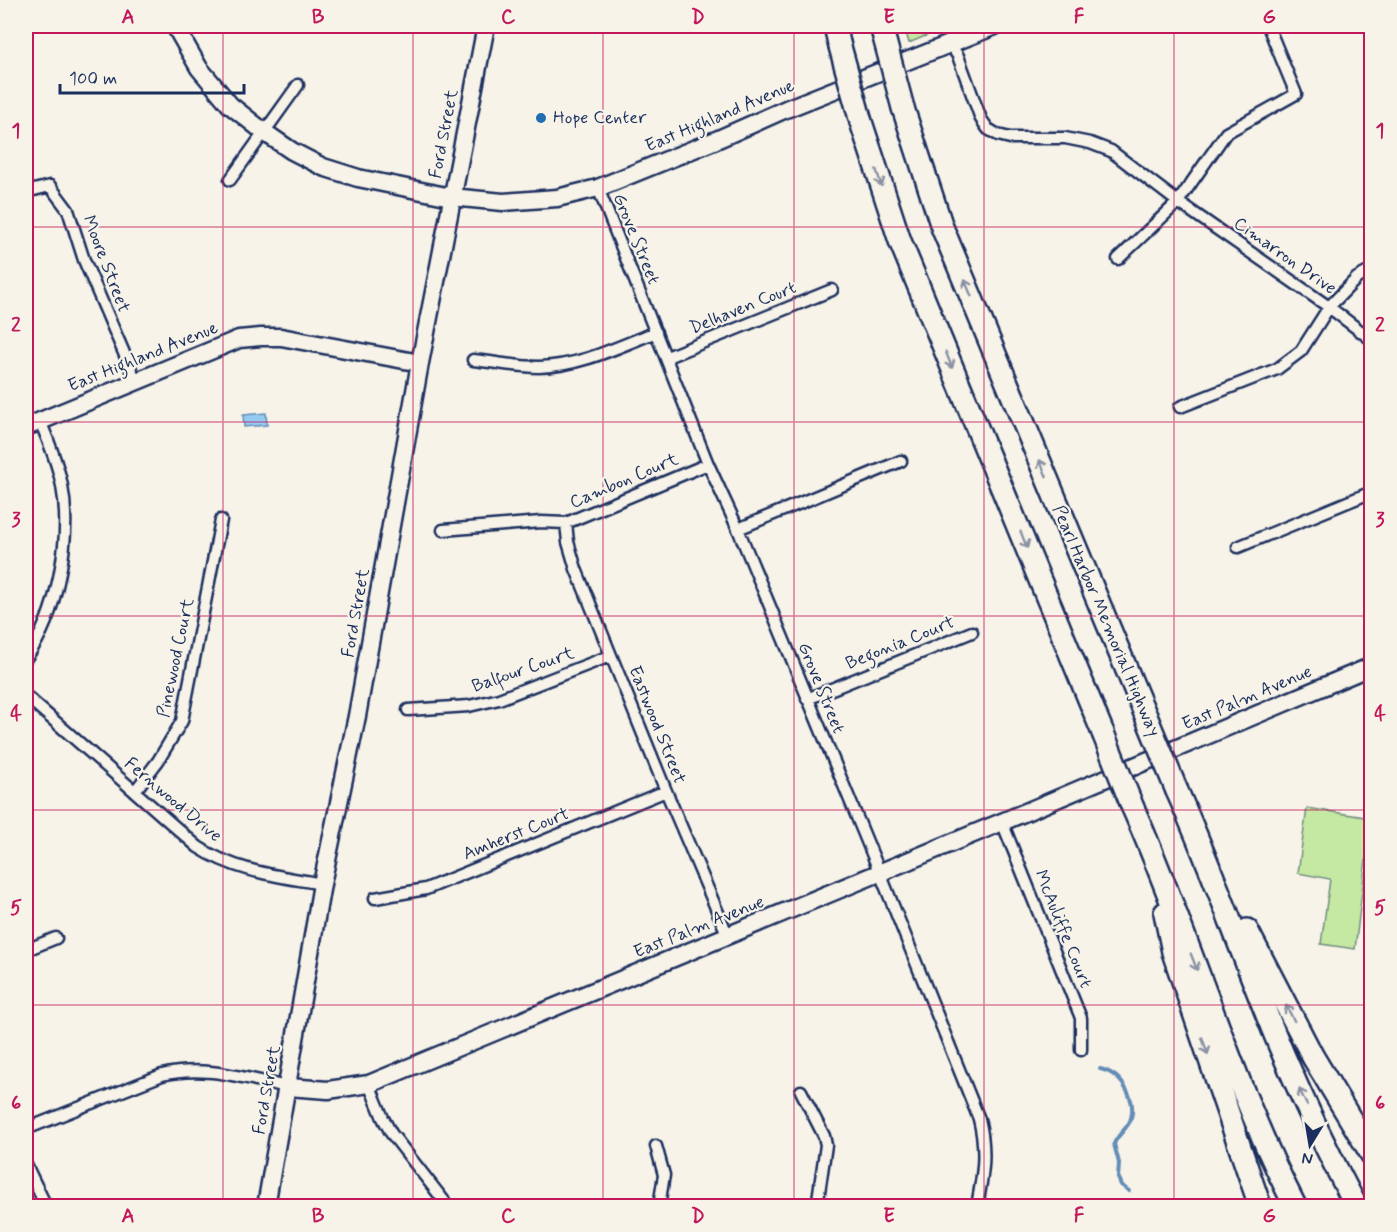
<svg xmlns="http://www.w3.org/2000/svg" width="1397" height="1232" viewBox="0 0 1397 1232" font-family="Mynerve,sans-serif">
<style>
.green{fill:#c5e8a2;stroke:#708c80;stroke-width:1.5}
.water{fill:#93ccf2;stroke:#638db7;stroke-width:1.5}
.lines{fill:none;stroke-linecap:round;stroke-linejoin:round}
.stream{stroke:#638db7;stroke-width:4}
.street-casing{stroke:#1b2f5e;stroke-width:15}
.secondary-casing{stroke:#1b2f5e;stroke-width:21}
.highway-casing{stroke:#1b2f5e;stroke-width:26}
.street{stroke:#f7f3e8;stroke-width:10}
.secondary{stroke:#f7f3e8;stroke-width:16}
.highway{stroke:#f7f3e8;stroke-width:21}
.highway-bridge-casing{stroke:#1b2f5e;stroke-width:26;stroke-linecap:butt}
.highway-bridge{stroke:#f7f3e8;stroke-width:21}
.oneway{stroke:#8991a3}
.grid{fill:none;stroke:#c2185b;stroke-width:1.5;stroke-opacity:0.55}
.poi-dot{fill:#1f6fb2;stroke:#f7f3e8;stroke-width:2}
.labels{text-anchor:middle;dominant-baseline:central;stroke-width:4.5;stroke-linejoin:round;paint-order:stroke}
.street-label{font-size:18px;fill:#1b2f5e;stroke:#f7f3e8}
.poi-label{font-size:18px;fill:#1b2f5e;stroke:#f7f3e8;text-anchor:start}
.neatline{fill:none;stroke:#c2185b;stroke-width:2}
.grid-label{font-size:20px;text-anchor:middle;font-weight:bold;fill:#c2185b}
</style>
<rect width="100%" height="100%" fill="#f7f3e8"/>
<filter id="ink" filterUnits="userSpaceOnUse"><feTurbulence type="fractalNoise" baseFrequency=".0167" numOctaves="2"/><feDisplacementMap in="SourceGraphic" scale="12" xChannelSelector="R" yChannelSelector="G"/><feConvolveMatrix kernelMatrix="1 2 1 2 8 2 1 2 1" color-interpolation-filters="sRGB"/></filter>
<g filter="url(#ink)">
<path class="green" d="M 904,26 L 949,26 L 909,43 Z
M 1307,808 L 1371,818 L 1355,949 L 1321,944 L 1330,879 L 1298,873 Z"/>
<path class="water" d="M 266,413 L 267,425 L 244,427 L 243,415 Z"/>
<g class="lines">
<path class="stream" d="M 1100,1069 C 1121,1073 1138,1100 1130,1121 C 1126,1130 1117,1135 1114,1144 L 1119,1163 L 1118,1178 L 1121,1185 L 1129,1191"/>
<defs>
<path id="street" d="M 950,44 L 958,56 L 981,119 L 988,129 L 998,135 L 1010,138 L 1065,138 L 1090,143 L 1111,151 L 1178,202 L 1329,307 L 1372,340
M 230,180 L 298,85
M 598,188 L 708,464 L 738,529 L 880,873 L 979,1119 C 987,1151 983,1174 977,1206
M 26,192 L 50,186 L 68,210 L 84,260 L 136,381
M 1118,259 L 1178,202 L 1226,133 L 1296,94 L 1268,26
M 667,357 L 832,290
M 473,360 C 495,362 517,367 539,367 C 580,366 618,347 656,332
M 1180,407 L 1277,369 L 1301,351 L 1329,307 L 1357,278 L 1372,270
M 566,523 L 568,542 L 576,569 L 666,791 L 728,936
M 738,529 L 901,461
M 443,530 L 541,522 L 566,523 L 708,464
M 1238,547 L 1372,492
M 26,658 C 57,616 72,538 62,486 C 58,464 49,442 40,421
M 26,696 L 198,847 C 236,872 279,876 322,884
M 807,699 L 972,632
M 408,710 L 469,706 L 499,699 L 610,656
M 135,791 L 158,761 L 182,721 L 221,520
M 1002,822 L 1081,1018 L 1081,1050
M 375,898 L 426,889 L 666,791
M 26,950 L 56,938
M 369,1084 L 383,1118 L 391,1133 L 448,1206
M 801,1091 L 824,1136 L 826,1145 L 817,1206
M 26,1129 L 162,1075 C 204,1064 247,1079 288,1087
M 656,1146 L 664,1175 L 659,1206
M 26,1165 L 46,1206"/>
<path id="secondary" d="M 175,26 L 199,68 L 230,105 L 264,132 L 292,151 L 323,167 L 358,178 L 451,197 L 503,202 L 557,198 L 598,188 L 716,140 L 786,109 L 995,26
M 26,427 L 239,339 L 261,337 L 281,337 L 420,363
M 288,1087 L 328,1090 L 369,1084 L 1002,822 L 1372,666
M 266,1206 L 322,884 L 357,716 L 420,363 L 486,26"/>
<path id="highway" d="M 835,26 L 839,43
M 903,108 L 942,227 L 1146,716
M 861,122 L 900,241 L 1103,733
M 1177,791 C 1216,877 1246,967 1283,1054 C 1305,1105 1330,1157 1356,1206
M 1133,808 C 1191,939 1230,1079 1295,1206
M 1165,913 L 1173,952 L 1260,1206
M 1247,930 L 1313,1057 L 1372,1155"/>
</defs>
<use href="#street" class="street-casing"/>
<use href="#secondary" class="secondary-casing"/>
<use href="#highway" class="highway-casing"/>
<use href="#street" class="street"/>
<use href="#secondary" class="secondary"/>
<use href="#highway" class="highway"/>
<defs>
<path id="highway-bridge" d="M 881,26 L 903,108
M 839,43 L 861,122
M 1146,716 L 1177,791
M 1103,733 L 1133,808"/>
</defs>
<use href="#highway-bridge" class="highway-bridge-casing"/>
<use href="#highway-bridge" class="highway-bridge"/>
</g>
<defs><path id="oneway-shaft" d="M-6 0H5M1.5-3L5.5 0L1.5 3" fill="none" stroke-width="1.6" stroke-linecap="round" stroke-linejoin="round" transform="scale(1.5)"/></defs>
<g class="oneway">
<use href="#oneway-shaft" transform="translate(879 178) rotate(72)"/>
<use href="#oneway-shaft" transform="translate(968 288) rotate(-113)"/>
<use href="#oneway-shaft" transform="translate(949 360) rotate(68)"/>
<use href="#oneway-shaft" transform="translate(1043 468) rotate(-113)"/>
<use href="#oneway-shaft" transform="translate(1024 540) rotate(68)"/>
<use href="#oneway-shaft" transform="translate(1194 962) rotate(69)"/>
<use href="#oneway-shaft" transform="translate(1290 1013) rotate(-118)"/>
<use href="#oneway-shaft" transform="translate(1205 1046) rotate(71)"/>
<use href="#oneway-shaft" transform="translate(1303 1097) rotate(-115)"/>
</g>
</g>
<path class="grid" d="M 223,26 L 223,1206M 413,26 L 413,1206M 603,26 L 603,1206M 794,26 L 794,1206M 984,26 L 984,1206M 1174,26 L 1174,1206M 26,227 L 1372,227M 26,422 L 1372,422M 26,616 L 1372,616M 26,810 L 1372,810M 26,1005 L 1372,1005"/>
<circle class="poi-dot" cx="541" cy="118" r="6"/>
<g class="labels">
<g class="street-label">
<text transform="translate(720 116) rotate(-23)">East Highland Avenue</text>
<text transform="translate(444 134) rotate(-79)">Ford Street</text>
<text transform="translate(636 239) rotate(68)">Grove Street</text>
<text transform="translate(1285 256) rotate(35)">Cimarron Drive</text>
<text transform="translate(106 264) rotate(69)">Moore Street</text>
<text transform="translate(743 308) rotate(-22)">Delhaven Court</text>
<text transform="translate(143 357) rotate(-22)">East Highland Avenue</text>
<text transform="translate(624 481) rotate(-23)">Cambon Court</text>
<text transform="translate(356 613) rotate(-80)">Ford Street</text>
<text transform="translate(1106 621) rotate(67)">Pearl Harbor Memorial Highway</text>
<text transform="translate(900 643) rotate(-22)">Begonia Court</text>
<text transform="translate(176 658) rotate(-78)">Pinewood Court</text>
<text transform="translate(523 670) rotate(-19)">Balfour Court</text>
<text transform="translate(821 688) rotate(68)">Grove Street</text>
<text transform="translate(1247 698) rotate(-23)">East Palm Avenue</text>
<text transform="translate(657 725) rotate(68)">Eastwood Street</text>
<text transform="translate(173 800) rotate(40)">Fernwood Drive</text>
<text transform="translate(516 834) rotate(-22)">Amherst Court</text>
<text transform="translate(699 927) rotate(-22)">East Palm Avenue</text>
<text transform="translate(1063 929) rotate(68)">McAuliffe Court</text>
<text transform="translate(267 1090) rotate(-80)">Ford Street</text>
</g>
<g class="poi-label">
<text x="553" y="118">Hope Center</text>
</g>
</g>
<rect width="1397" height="1232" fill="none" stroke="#f7f3e8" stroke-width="66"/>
<g transform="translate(1310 1145) rotate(191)" stroke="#f7f3e8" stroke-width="4.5" paint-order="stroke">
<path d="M0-4.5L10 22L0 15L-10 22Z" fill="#1b2f5e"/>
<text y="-9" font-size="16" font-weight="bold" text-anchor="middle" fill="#1b2f5e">N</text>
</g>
<path d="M60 84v9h184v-9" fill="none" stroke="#1b2f5e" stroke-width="3"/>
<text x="69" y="84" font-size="18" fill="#1b2f5e" stroke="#f7f3e8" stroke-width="4.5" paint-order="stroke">100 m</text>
<rect x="33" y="33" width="1331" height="1166" class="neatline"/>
<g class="grid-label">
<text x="128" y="23">A</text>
<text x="318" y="23">B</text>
<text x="508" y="23">C</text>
<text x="698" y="23">D</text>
<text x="889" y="23">E</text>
<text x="1079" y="23">F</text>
<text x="1269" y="23">G</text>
<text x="16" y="137">1</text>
<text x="1380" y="137">1</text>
<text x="16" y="331">2</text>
<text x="1380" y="331">2</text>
<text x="16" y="526">3</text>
<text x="1380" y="526">3</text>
<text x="16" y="720">4</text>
<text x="1380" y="720">4</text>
<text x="16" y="914">5</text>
<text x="1380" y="914">5</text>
<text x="16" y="1109">6</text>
<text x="1380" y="1109">6</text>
<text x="128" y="1222">A</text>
<text x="318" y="1222">B</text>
<text x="508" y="1222">C</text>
<text x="698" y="1222">D</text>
<text x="889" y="1222">E</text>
<text x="1079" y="1222">F</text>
<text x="1269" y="1222">G</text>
</g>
</svg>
